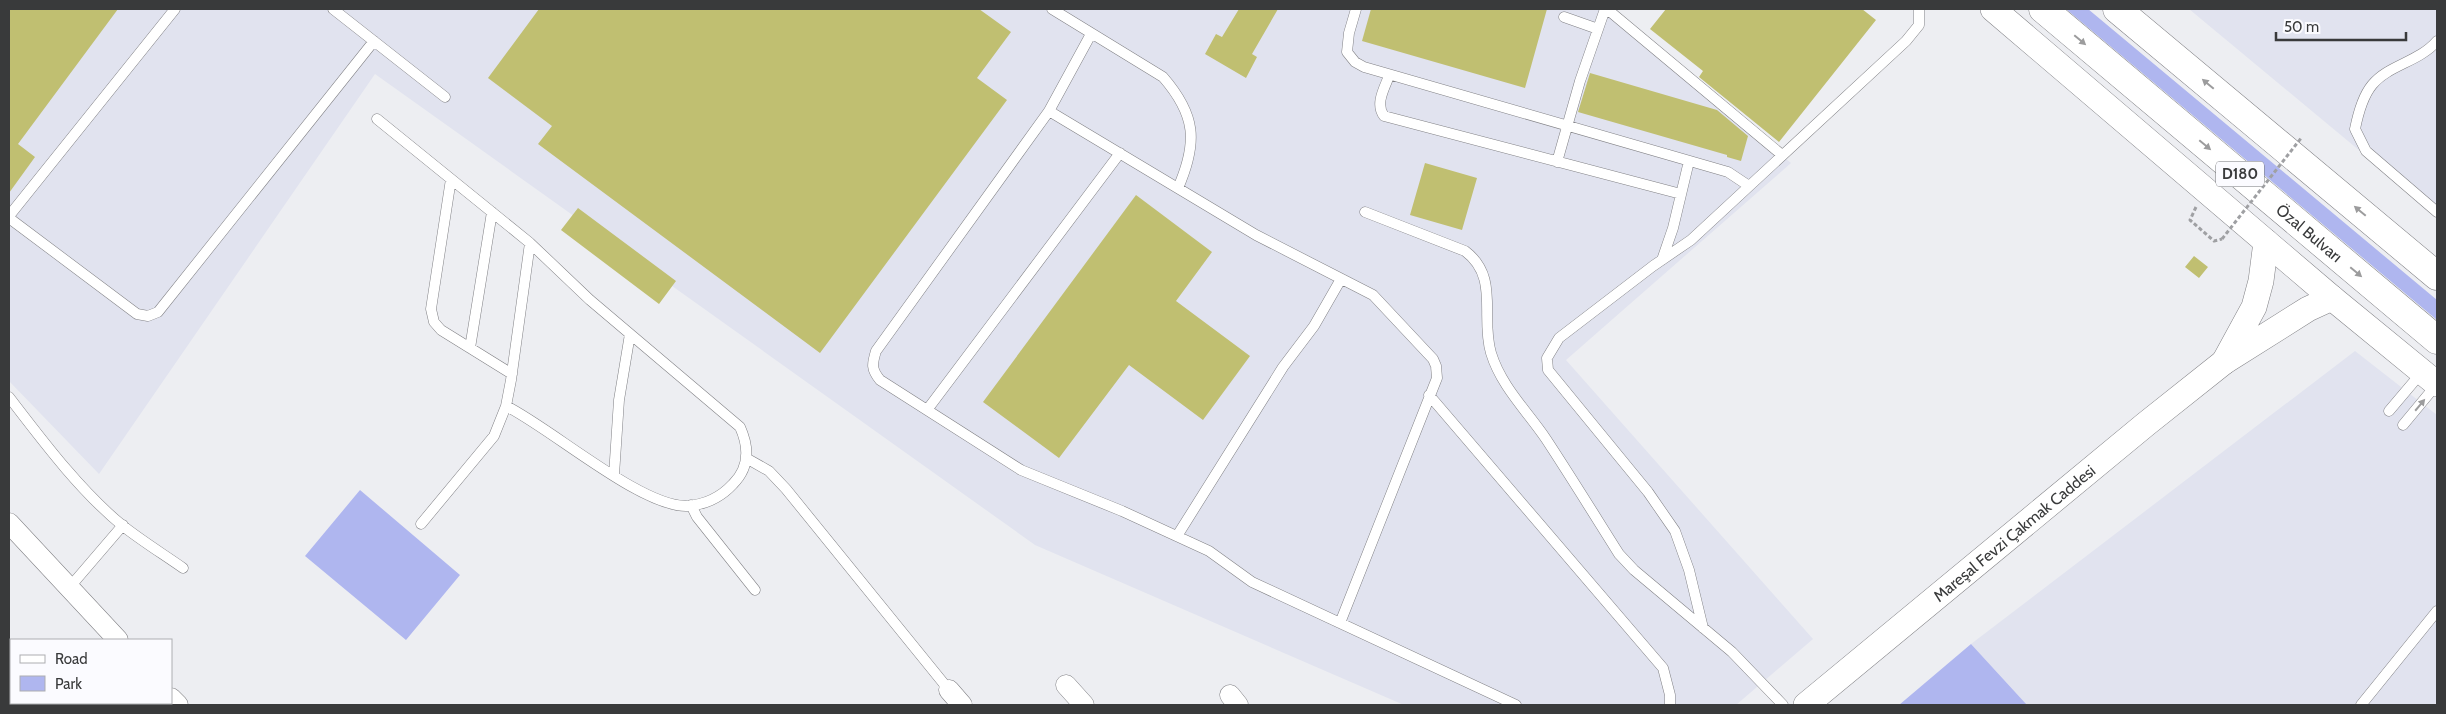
<svg xmlns="http://www.w3.org/2000/svg" width="2446" height="714" viewBox="0 0 2446 714" font-family="Cabin,sans-serif">
<style>
.built{fill:#e1e3ef}
.green{fill:#afb6ef}
.building{fill:#c0bf71}
.lines{fill:none;stroke-linecap:round;stroke-linejoin:round}
.service-casing{stroke:#818185;stroke-width:11}
.minor-casing{stroke:#818185;stroke-width:21}
.tertiary-casing{stroke:#818185;stroke-width:26}
.trunk-casing{stroke:#818185;stroke-width:29}
.path{stroke:#9fa0a3;stroke-width:3;stroke-dasharray:4 2.5;stroke-linecap:butt}
.service{stroke:#fff;stroke-width:10}
.minor{stroke:#fff;stroke-width:20}
.tertiary{stroke:#fff;stroke-width:25}
.trunk{stroke:#fff;stroke-width:28}
.path-bridge{stroke:#9fa0a3;stroke-width:3;stroke-dasharray:4 2.5;stroke-linecap:butt}
.oneway{fill:#9c9c9d}
.labels{text-anchor:middle;dominant-baseline:central;stroke-width:4;stroke-linejoin:round;paint-order:stroke}
.shield{fill:#fbfbff;stroke:#737476;stroke-width:1}
.shield-label{font-size:15px;font-weight:bold;fill:#393a3b}
.street-label{font-size:16px;fill:#393a3b;stroke:#fbfbff}
</style>
<rect width="100%" height="100%" fill="#edeef2"/>
<path class="built" d="M 9,9 L 1601,9 L 1791,163 L 1566,360 L 1813,639 L 1736,705 L 1404,705 L 1035,545 L 375,74 L 99,474 L 9,381 Z
M 2189,9 L 2437,9 L 2437,215 Z
M 2355,351 L 2437,415 L 2437,705 L 2027,705 L 1971,644 Z"/>
<path class="green" d="M 2066,9 L 2088,9 L 2437,300 L 2437,320 Z
M 360,490 L 460,575 L 406,640 L 305,556 Z
M 1971,644 L 2027,705 L 1899,705 Z"/>
<path class="building" d="M 9,9 L 118,9 L 18,144 L 35,157 L 9,193 Z
M 539,9 L 979,9 L 1011,32 L 977,78 L 1007,100 L 820,353 L 538,144 L 552,126 L 488,78 Z
M 1239,9 L 1278,9 L 1252,54 L 1257,57 L 1246,78 L 1205,54 L 1216,34 L 1222,37 Z
M 1371,9 L 1547,9 L 1525,88 L 1362,41 Z
M 1666,9 L 1862,9 L 1876,20 L 1779,142 L 1699,77 L 1703,71 L 1650,29 Z
M 1590,73 L 1717,110 L 1748,136 L 1741,161 L 1727,157 L 1727,155 L 1578,112 Z
M 1425,163 L 1477,178 L 1462,230 L 1410,215 Z
M 1136,195 L 1212,252 L 1176,301 L 1250,356 L 1203,420 L 1129,365 L 1059,458 L 983,402 Z
M 578,208 L 676,281 L 659,304 L 561,230 Z
M 2194,256 L 2208,267 L 2199,278 L 2185,267 Z"/>
<g class="lines">
<defs>
<path id="service" d="M 333,9 L 445,97
M 1052,9 L 1163,77 C 1196,115 1198,142 1178,188
M 1356,9 L 1349,33 L 1347,52 L 1355,62 L 1364,67 L 1728,172 L 1749,186
M 1607,9 L 1782,155
M 1564,17 L 1598,29
M 1091,34 L 1049,111 L 876,351 C 872,364 871,369 880,380 L 1021,470 L 1122,511 L 1209,551 L 1252,582 L 1516,705
M 2437,41 C 2419,62 2388,65 2372,85 C 2363,96 2358,114 2355,129 L 2366,151 L 2437,212
M 1389,76 C 1384,89 1375,104 1384,116 L 1681,194
M 1049,111 L 1256,235 L 1373,295 L 1433,359 L 1436,366 L 1437,378 L 1340,623
M 377,119 L 530,243 L 590,300 L 740,427 C 749,447 750,467 733,484 C 721,497 705,505 686,506 C 640,506 552,429 506,406
M 1557,162 L 1580,81 L 1605,9
M 451,179 L 431,309 L 434,322 L 441,330 L 512,374
M 1365,212 L 1465,251 C 1500,277 1480,317 1491,353 C 1501,386 1527,411 1546,439 C 1571,477 1595,516 1619,554 L 1634,570 L 1732,652 L 1783,705
M 9,216 L 175,9
M 9,218 L 137,314 L 148,316 L 158,312 L 374,41
M 1662,260 L 1673,228 L 1689,161
M 470,348 L 492,212
M 1429,395 L 1663,668 L 1670,695 L 1670,705
M 9,397 C 42,440 80,491 123,526 C 142,541 163,554 183,568
M 927,410 L 1120,153
M 2389,411 L 2422,372
M 2403,425 L 2437,384
M 746,458 L 769,471 L 786,489 L 949,690
M 614,475 L 619,400 L 630,334
M 691,505 L 697,517 L 755,590
M 421,524 L 494,436 L 506,406 L 511,380 L 530,243
M 1177,536 L 1283,367 L 1314,326 L 1341,279
M 69,588 L 123,525
M 1703,628 L 1689,570 L 1675,531 L 1648,492 L 1548,370 L 1547,358 L 1559,338 L 1653,266 L 1691,240 L 1906,41 L 1919,25 L 1919,9
M 2361,705 L 2437,611"/>
<path id="minor" d="M 9,523 L 118,640
M 1066,685 L 1084,705
M 949,690 L 962,705
M 1230,695 L 1238,705
M 171,698 L 178,705"/>
<g id="tertiary">
<path d="M 1993,9 L 2332,298 L 2437,384"/>
<path d="M 2266,242 L 2261,281 L 2254,307 L 2224,362 L 2308,309 L 2332,298"/>
<path id="s1" d="M 1806,705 L 2146,424 L 2224,362"/>
</g>
<g id="trunk">
<path id="s2" d="M 2043,9 L 2437,340"/>
<path d="M 2117,9 L 2437,276"/>
</g>
</defs>
<use href="#service" class="service-casing"/>
<use href="#minor" class="minor-casing"/>
<use href="#tertiary" class="tertiary-casing"/>
<use href="#trunk" class="trunk-casing"/>
<path class="path" d="M 2196,207 L 2190,220 L 2214,241 L 2222,239"/>
<use href="#service" class="service"/>
<use href="#minor" class="minor"/>
<use href="#tertiary" class="tertiary"/>
<use href="#trunk" class="trunk"/>
<path class="path-bridge" d="M 2222,239 L 2302,137"/>
</g>
<defs><path id="oneway-solid" d="M-6-.8H1V-3.2L6.5 0L1 3.2V.8H-6Z" transform="scale(1.25)"/></defs>
<g class="oneway">
<use href="#oneway-solid" transform="translate(2080 40) rotate(40)"/>
<use href="#oneway-solid" transform="translate(2208 84) rotate(-140)"/>
<use href="#oneway-solid" transform="translate(2205 145) rotate(40)"/>
<use href="#oneway-solid" transform="translate(2360 211) rotate(-140)"/>
<use href="#oneway-solid" transform="translate(2356 272) rotate(40)"/>
<use href="#oneway-solid" transform="translate(2420 405) rotate(-50)"/>
</g>
<g class="labels">
<rect class="shield" x="2216" y="161.5" width="48" height="25" rx="4"/>
<g class="shield-label">
<text x="2240" y="174">D180</text>
</g>
<g class="street-label">
<text stroke="none"><textPath href="#s2" startOffset="348">Özal Bulvarı</textPath></text>
<text stroke="none"><textPath href="#s1" startOffset="270">Mareşal Fevzi Çakmak Caddesi</textPath></text>
</g>
</g>
<rect width="2446" height="714" fill="none" stroke="#393a3b" stroke-width="20"/>
<rect x="10" y="639" width="162" height="65" fill="#fbfbff" stroke="#adaeb1"/>
<rect x="20" y="655" width="25" height="8" fill="#ffffff" stroke="#adaeb1"/>
<text x="55" y="664" font-size="15" fill="#393a3b">Road</text>
<rect x="20" y="676" width="25" height="15" fill="#afb6ef" stroke="#adaeb1"/>
<text x="55" y="689" font-size="15" fill="#393a3b">Park</text>
<path d="M2276 32v8h130v-8" fill="none" stroke="#393a3b" stroke-width="2.5"/>
<text x="2284" y="32" font-size="15" fill="#393a3b" stroke="#fbfbff" stroke-width="4" paint-order="stroke">50 m</text>
</svg>
